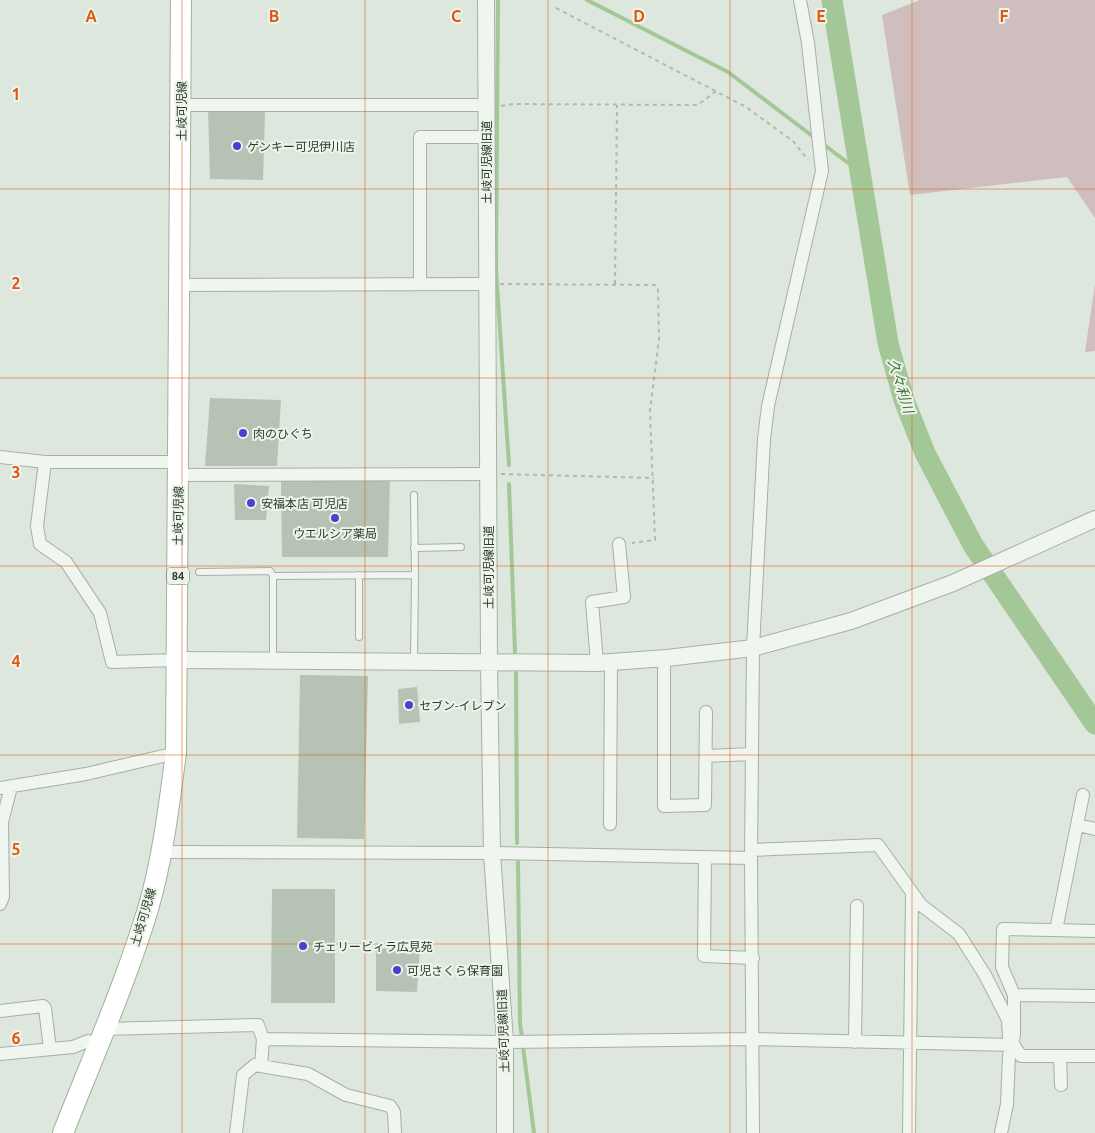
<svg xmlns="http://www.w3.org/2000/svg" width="1095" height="1133" viewBox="0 0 1095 1133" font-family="Ubuntu,'Noto Sans JP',sans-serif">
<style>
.green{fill:#d0bebe}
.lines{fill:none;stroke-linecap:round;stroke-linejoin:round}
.stream{stroke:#a4c798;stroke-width:4}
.river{stroke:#a4c798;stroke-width:21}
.building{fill:#b6c3b4}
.service-casing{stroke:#a4b1a3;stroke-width:8}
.minor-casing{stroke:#a4b1a3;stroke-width:14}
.tertiary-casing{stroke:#a4b1a3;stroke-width:18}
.primary-casing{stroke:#a0b29c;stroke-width:22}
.path{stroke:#b1baaf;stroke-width:2;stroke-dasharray:4 4;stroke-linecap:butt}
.service{stroke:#f0f5ef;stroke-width:6}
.minor{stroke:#f0f5ef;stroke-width:12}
.tertiary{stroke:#f0f5ef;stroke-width:16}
.primary{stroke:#fff;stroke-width:20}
.grid{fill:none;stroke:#de580d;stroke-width:1;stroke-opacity:0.55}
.poi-dot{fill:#4c41cc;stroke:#eef4ec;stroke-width:2}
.labels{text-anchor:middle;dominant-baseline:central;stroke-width:4;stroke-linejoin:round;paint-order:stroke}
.shield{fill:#eef4ec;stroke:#657462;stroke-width:1}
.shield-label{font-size:11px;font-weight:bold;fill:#2a3d27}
.street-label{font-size:12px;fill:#2a3d27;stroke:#eef4ec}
.poi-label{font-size:12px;fill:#2a3d27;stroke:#eef4ec;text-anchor:start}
.water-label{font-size:14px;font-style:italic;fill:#3f7031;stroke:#eef4ec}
.grid-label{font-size:16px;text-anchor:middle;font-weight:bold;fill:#de580d;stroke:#eef4ec;stroke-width:4;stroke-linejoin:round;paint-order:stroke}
</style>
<rect width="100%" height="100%" fill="#dee7dd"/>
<path class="green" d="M 920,0 L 1095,0 L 1095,218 L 1067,177 L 910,195 L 882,15 Z
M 1095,284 L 1095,351 L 1085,352 Z"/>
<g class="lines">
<path class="stream" d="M 498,0 L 496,270 L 509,465
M 587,0 L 728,72 L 815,138
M 823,144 L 860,172
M 509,484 L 515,652
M 516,673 L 517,843
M 518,862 L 520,1023 L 534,1133"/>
<path class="river" d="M 832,0 L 888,343 L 904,400 L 925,453 L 973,545 L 1095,724"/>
</g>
<path class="building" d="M 208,111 L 265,111 L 263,180 L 210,179 Z
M 210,398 L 281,400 L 277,466 L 205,466 Z
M 390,479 L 388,557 L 282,557 L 281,480 Z
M 234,484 L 269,486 L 266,520 L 235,520 Z
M 300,675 L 368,676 L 364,839 L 297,838 Z
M 417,687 L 420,722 L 399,724 L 398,689 Z
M 272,889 L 335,889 L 335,1003 L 271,1003 Z
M 420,947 L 417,992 L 376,991 L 376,949 Z"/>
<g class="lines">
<defs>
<path id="service" d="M 414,495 L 415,575
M 414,548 L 461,547
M 199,572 L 270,571 L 273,576 L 273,660
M 359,575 L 359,637
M 273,576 L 415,575 L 414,661"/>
<path id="minor" d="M 181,105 L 486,105
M 420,284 L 420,137 L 486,137
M 179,285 L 486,284
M 0,457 L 45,462 L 179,462
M 45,462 L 37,526 L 40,544 L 66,562 L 100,613 L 112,662 L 177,660
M 179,475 L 488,474
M 664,659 L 664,806 L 705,805 L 706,712
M 597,663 L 592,602 L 624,597 L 619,544
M 706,756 L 752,754
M 0,788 L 86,774 L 176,753
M 610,824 L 611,662
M 1078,825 L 1095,829
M 751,850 L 878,845 L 921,905 L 959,934 L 985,975 L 1008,1020 L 1009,1038 L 1021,1056 L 1095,1056
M 162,852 L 492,853 L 751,858
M 705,857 L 704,956 L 753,958
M 0,904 L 3,897 L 2,822 L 11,787
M 1056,930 L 1083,795
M 1014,995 L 1095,996
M 0,1011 L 43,1006 L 45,1008 L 50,1049
M 105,1029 L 258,1025 L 263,1039 L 505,1042 L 754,1039 L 1013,1045
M 855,1042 L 857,906
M 0,1054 L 73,1047 L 88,1041 L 99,1044
M 1060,1056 L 1061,1085
M 261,1066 L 263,1039
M 236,1133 L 243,1075 L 255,1065 L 308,1074 L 346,1095 L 390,1106 L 394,1112 L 395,1133
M 753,1133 L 751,858 L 753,648 L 764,439 L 768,406 L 822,171 L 808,43 L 800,0
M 909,1133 L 912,895
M 1001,1133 L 1007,1104 L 1009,1056 L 1014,1035 L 1014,995 L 1002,967 L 1003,929 L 1095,931"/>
<path id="tertiary" d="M 486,0 L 489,663 L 492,853 L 505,1042 L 505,1133
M 177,660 L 597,663 L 667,658 L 753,648 L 851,621 L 953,583 L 1095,519"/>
<path id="primary" d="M 63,1133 C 92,1059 125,985 148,909 C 163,858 169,805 176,753 L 181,0"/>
</defs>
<use href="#service" class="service-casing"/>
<use href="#minor" class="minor-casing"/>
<use href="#tertiary" class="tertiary-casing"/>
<use href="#primary" class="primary-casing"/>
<path class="path" d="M 556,8 L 746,107 L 794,142 L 808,160
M 501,106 L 513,104 L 698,105 L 716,91
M 500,284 L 655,285 L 658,288 L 659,339 L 650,411 L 655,540 L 632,543
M 615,284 L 617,105
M 501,474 L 654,478"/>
<use href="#service" class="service"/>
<use href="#minor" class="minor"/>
<use href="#tertiary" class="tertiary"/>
<use href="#primary" class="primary"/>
</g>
<path class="grid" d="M 182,0 L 182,1133M 365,0 L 365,1133M 548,0 L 548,1133M 730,0 L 730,1133M 912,0 L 912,1133M 0,189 L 1095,189M 0,378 L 1095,378M 0,566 L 1095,566M 0,755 L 1095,755M 0,944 L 1095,944"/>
<g class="poi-dot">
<circle cx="237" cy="146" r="5"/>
<circle cx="243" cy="433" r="5"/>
<circle cx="251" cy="503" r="5"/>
<circle cx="335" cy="518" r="5"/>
<circle cx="409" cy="705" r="5"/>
<circle cx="303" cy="946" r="5"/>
<circle cx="397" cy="970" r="5"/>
</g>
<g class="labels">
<rect class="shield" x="167" y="567.5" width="22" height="17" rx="4"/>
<g class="shield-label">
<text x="178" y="576">84</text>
</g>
<g class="street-label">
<text transform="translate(181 111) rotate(-90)">土岐可児線</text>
<text transform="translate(486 162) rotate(-90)">土岐可児線旧道</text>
<text transform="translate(178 516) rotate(-89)">土岐可児線</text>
<text transform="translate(488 567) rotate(-90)">土岐可児線旧道</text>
<text transform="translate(143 917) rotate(-73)">土岐可児線</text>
<text transform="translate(503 1031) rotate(-92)">土岐可児線旧道</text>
</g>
<g class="poi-label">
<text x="247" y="146">ゲンキー可児伊川店</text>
<text x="253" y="433">肉のひぐち</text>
<text x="261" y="503">安福本店 可児店</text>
<text x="335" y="533" text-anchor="middle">ウエルシア薬局</text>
<text x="419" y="705">セブン-イレブン</text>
<text x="313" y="946">チェリービィラ広見苑</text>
<text x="407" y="970">可児さくら保育園</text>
</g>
<g class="water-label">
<text transform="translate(901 386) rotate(73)">久々利川</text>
</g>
</g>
<g class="grid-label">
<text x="91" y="22">A</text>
<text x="274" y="22">B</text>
<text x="456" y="22">C</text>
<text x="639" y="22">D</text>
<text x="821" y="22">E</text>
<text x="1004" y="22">F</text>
<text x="16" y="100">1</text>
<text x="16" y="289">2</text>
<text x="16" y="478">3</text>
<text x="16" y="667">4</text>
<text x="16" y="855">5</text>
<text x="16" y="1044">6</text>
</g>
</svg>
